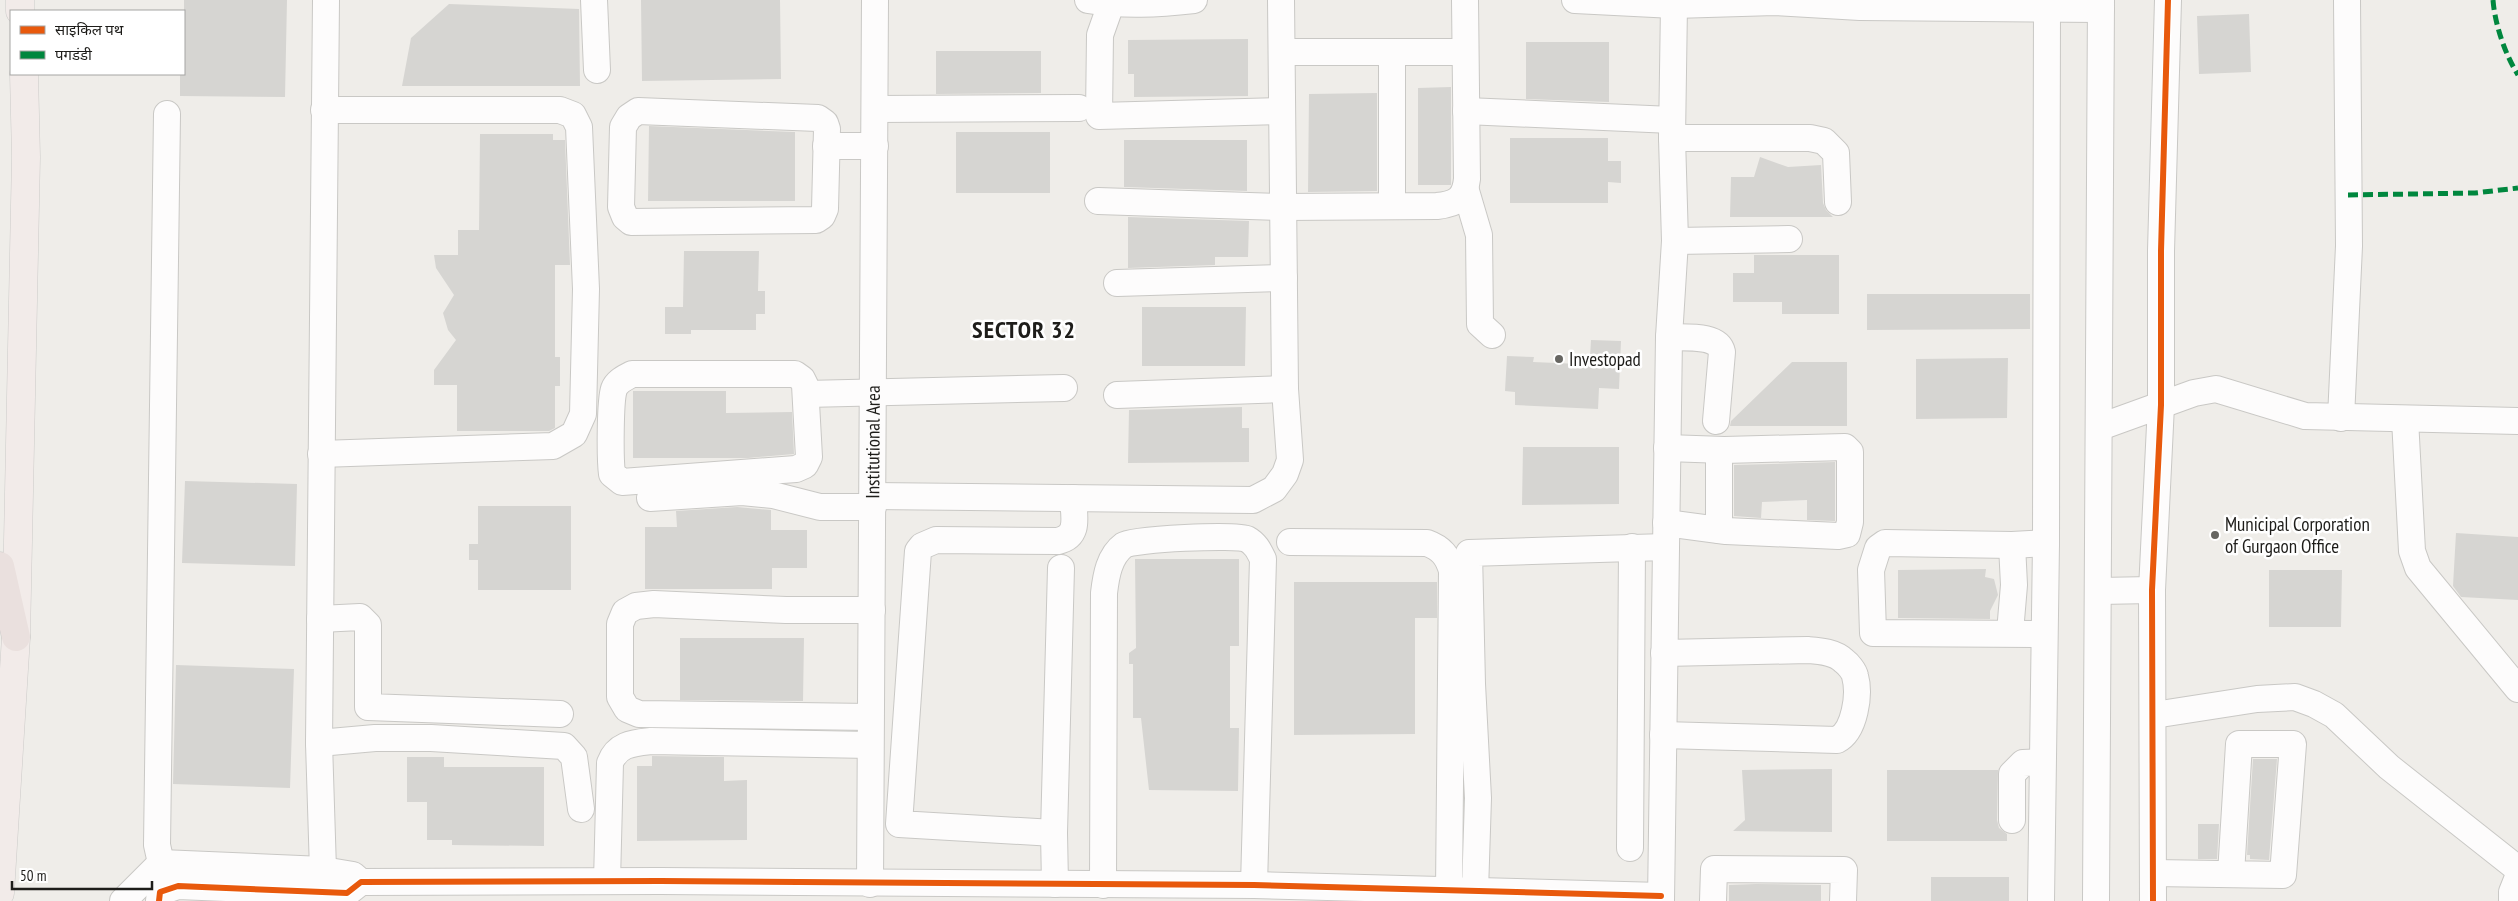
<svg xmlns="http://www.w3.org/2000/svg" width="2518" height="901" viewBox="0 0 2518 901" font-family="'PT Sans Narrow','Noto Sans Devanagari',sans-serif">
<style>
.building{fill:#d6d5d2}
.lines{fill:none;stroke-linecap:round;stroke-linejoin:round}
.minor-casing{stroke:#c9c8c5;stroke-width:28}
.major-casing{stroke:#cccbc9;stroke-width:29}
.highway-casing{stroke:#cccbc9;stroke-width:29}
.minor{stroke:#fdfcfc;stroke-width:26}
.major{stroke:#f2ebe9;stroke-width:28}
.highway{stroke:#eae0de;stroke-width:28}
.quiet{stroke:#00873e;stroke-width:5;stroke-dasharray:10 5;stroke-linecap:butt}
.cycleway-casing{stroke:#fff;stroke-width:9}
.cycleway{stroke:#e8590c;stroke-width:6}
.poi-dot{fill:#676662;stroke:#fff;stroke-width:2}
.labels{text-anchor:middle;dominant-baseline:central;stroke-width:5;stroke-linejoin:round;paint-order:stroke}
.poi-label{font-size:19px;fill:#1e1d1a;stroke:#fff;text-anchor:start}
.street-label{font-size:19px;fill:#1e1d1a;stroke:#fff}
.district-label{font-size:24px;font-weight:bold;letter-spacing:1px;fill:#1e1d1a;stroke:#fff}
</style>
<rect width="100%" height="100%" fill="#efede9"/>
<path class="building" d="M 184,0 L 287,0 L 285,97 L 180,96 L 180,74 L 184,74 Z
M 641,0 L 780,0 L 781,79 L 642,81 Z
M 449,4 L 579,9 L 580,86 L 402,86 L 411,38 Z
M 2249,14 L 2251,72 L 2199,74 L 2197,16 Z
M 1248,39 L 1248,96 L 1134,97 L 1134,74 L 1128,74 L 1128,40 Z
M 1526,42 L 1609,42 L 1609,102 L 1526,99 Z
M 936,51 L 1041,51 L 1041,93 L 936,94 Z
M 1451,87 L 1451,185 L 1418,185 L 1418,88 Z
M 1377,93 L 1377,191 L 1308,192 L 1309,94 Z
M 649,126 L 795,132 L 795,201 L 648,201 Z
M 956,132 L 1050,132 L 1050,193 L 956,193 Z
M 480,134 L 553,134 L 553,140 L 565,140 L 570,265 L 555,265 L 555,357 L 560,357 L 560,386 L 555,386 L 555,428 L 549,431 L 457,431 L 457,385 L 434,385 L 434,370 L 456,340 L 448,330 L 443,313 L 454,295 L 436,268 L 434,255 L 458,255 L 458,230 L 479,230 Z
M 1510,138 L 1608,138 L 1608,161 L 1621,161 L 1621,183 L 1608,182 L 1608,203 L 1510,203 Z
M 1124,140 L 1247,140 L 1247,191 L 1124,187 Z
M 1760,157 L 1788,167 L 1821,165 L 1823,203 L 1826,210 L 1833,217 L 1730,217 L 1731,177 L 1754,177 Z
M 1128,217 L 1249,221 L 1248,257 L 1215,257 L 1215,265 L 1128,268 Z
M 684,251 L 759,251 L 758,291 L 765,291 L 765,314 L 756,314 L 756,330 L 691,330 L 691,334 L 665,334 L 665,307 L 683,307 Z
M 1754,255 L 1839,255 L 1839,314 L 1782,314 L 1782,302 L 1733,302 L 1733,273 L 1754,273 Z
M 1867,294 L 2030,294 L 2030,329 L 1867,330 Z
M 1142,307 L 1246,307 L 1245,366 L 1142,366 Z
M 1591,340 L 1621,341 L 1619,389 L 1599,388 L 1598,409 L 1515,405 L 1515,392 L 1505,391 L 1507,356 L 1534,357 L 1533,362 L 1579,364 L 1580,356 L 1590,357 Z
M 2008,358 L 2007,418 L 1916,419 L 1916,359 Z
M 1792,362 L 1847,362 L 1847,426 L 1730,426 L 1731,421 Z
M 633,391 L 726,391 L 726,413 L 792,412 L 794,454 L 748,458 L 633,458 Z
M 1242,407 L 1242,428 L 1249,428 L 1249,462 L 1128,463 L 1129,410 Z
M 1523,447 L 1619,447 L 1619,504 L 1522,505 Z
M 1835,462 L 1835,521 L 1807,520 L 1807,500 L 1762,502 L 1761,518 L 1734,516 L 1734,465 Z
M 185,481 L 297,484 L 295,566 L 182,563 Z
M 478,506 L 571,506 L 571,590 L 478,590 L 478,560 L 469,560 L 469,544 L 478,544 Z
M 737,507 L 771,510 L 771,530 L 807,530 L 807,568 L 772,568 L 772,589 L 645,589 L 645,527 L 677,527 L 676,511 Z
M 2456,533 L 2518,537 L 2518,600 L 2461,597 L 2453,586 Z
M 1135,559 L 1239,559 L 1239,646 L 1230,646 L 1230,728 L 1239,728 L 1238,791 L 1149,790 L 1141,718 L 1133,718 L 1133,664 L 1129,664 L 1129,653 L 1136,648 Z
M 1986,569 L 1985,577 L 1994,579 L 1998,595 L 1990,611 L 1990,619 L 1898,618 L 1898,570 Z
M 2269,570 L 2342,570 L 2341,627 L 2269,627 Z
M 1294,582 L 1437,582 L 1437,618 L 1415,618 L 1415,734 L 1294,735 Z
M 680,638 L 804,638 L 803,701 L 680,700 Z
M 176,665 L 294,669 L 290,788 L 173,784 Z
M 652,756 L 724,757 L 724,781 L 747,780 L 747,840 L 637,841 L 637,766 L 652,766 Z
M 407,757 L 444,757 L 444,767 L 544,767 L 544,846 L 452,845 L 452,840 L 427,840 L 427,802 L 407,802 Z
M 2253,759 L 2277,759 L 2269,860 L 2250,859 L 2250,855 L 2247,855 Z
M 1832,769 L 1832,832 L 1733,831 L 1745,820 L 1742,770 Z
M 1887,770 L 1998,770 L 1997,820 L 1999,828 L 2007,834 L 2007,841 L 1887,841 Z
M 2198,824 L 2219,824 L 2217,859 L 2198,859 Z
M 1931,877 L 2009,877 L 2009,901 L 1931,901 Z
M 1756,884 L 1821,885 L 1821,901 L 1729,901 L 1729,885 Z"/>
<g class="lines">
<defs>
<g id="minor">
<path d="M 594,0 L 597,70"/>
<path d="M 1088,0 C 1124,6 1158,4 1194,0"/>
<path d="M 1575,0 L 1674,5 L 1775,2 L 1860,7 L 2101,9"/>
<path d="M 1111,4 L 1100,35 L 1099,116 L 1282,111"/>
<path d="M 1282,52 L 1465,52"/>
<path d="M 875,109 L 1079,108"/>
<path d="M 638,111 L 818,118 L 825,123 L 827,129 L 825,209 L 822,216 L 816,220 L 631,222 L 625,217 L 621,207 L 623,127 L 629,117 Z"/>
<path d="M 1466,111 L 1672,120"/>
<path d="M 1672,138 L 1810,138 L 1824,141 L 1836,153 L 1838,202"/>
<path d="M 826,146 L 875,146"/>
<path d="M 1466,191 L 1479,235 L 1480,324 L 1492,335"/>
<path d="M 1098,201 L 1283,207 L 1437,206 C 1456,204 1465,199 1467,179 L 1465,0"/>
<path d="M 1392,206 L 1392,52"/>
<path d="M 1675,241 L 1789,239"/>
<path d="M 1117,283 L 1284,278"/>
<path d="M 1669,337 C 1685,338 1718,334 1722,352 L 1716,421"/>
<path d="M 632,374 L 795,374 L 802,379 L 805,385 L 809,457 L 805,465 L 796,469 L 622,482 L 612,474 C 610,459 610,401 614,389 C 617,381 625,378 632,374 Z"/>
<path d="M 806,394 L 1064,388"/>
<path d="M 1117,395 L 1285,389"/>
<path d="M 2341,418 L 2349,246 L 2347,0"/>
<path d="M 2405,419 L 2412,551 L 2418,568 L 2518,689"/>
<path d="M 2100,427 L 2194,393 L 2216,389 L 2305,416 L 2518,421"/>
<path d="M 1719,450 L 1719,530"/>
<path d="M 321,454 L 553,446 L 574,434 L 583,414 L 586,289 L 579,127 L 573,115 L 560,110 L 324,110"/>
<path d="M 873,496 L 1253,500 L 1274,489 L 1285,474 L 1290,460 L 1285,389 L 1281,0"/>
<path d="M 650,498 L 742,492 L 773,495 L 820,507 L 873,507"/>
<path d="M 1666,523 L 1726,531 L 1838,536 L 1847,534 L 1850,522 L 1850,452 L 1845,447 L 1724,450 L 1667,448"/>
<path d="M 1290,542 L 1427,543 C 1441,548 1448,556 1452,571 L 1449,890"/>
<path d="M 2099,591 L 2152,590"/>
<path d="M 320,619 L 360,617 L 368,625 L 368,707 L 560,714"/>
<path d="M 2010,632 L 2014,585 L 2012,545"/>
<path d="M 2044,634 L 1873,633 L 1871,570 L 1878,548 L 1885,543 L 2012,545 L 2046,543"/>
<path d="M 2154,715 L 2257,699 L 2295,697 L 2314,704 L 2334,715 L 2389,767 L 2518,869"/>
<path d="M 870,717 L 639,714 L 627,709 L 620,697 L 620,624 L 625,612 L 636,606 L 654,604 L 786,610 L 872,610"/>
<path d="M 1663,735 L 1837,740 C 1855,731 1860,694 1855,676 C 1854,671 1848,664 1844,661 C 1835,652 1820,651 1808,650 L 1664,653"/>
<path d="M 319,743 L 375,738 L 431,738 L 564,746 L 574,757 L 581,809"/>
<path d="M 2012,820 L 2012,774 L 2023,763 L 2042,762"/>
<path d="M 1054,833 L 899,824 L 918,551 L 922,546 L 936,540 L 1058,541 C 1080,536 1074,517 1073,498"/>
<path d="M 1630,848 L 1632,547"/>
<path d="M 2154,873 L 2283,875 L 2293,744 L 2239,744 L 2231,874"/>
<path d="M 607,881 L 610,763 C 617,744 633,743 651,741 L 870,745"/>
<path id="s1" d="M 870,884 L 875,0"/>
<path d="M 1055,884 L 1054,833 L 1061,568"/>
<path d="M 1103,885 L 1104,593 C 1106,576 1109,556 1124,545 C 1132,539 1238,534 1247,539 C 1256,544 1259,551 1263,559 L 1254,885"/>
<path d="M 319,891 L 323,870 L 319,743 L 326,0"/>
<path d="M 1475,891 L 1478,798 L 1472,684 L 1469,553 L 1666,547"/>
<path d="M 160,892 L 161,863 L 157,845 L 167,114"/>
<path d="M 123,901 L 161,863 L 323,870 L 353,875 L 361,882"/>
<path d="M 159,901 L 160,892 L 178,886 L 347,893 L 361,882 L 660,881 L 1254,885 L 1661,896"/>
<path d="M 1661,901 L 1669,337 L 1675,241 L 1672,138 L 1674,5"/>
<path d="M 1713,901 L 1714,869 L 1844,870 L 1843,901"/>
<path d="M 2041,901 L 2046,543 L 2047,0"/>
<path d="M 2096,901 L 2101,0"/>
<path d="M 2153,901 L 2152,590 L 2161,405 L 2161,251 L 2168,0"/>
<path d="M 2512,901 L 2512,892 L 2518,877"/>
</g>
<path id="major" d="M 20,0 L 20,11
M 0,893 L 16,637 L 26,157 L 24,74"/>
<path id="highway" d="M 0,566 L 16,637"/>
</defs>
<use href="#minor" class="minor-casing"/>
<use href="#major" class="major-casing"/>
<use href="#highway" class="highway-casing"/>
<use href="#minor" class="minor"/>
<use href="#major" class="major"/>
<use href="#highway" class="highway"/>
<path class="quiet" d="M 2493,0 C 2495,25 2505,54 2518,75
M 2348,195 L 2475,193 L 2518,188"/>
<defs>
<path id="cycleway" d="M 159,901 L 160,892 L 178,886 L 347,893 L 361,882 L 660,881 L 1254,885 L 1661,896
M 2153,901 L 2152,590 L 2161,405 L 2161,251 L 2168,0"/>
</defs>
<use href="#cycleway" class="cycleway-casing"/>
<use href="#cycleway" class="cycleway"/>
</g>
<g class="poi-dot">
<circle cx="1559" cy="359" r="5"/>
<circle cx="2215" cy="535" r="5"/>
</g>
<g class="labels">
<g class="poi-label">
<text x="1569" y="359">Investopad</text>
<text x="2225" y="524">Municipal Corporation<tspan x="2225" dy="22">of Gurgaon Office</tspan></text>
</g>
<g class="street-label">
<text stroke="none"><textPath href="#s1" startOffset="442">Institutional Area</textPath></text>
</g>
<g class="district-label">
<text x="1024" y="329">SECTOR 32</text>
</g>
</g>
<rect x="10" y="10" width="175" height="65" fill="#ffffff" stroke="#a5a5a3"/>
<rect x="20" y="26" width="25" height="8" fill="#e8590c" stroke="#a5a5a3"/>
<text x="55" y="35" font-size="15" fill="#1e1d1a">साइकिल पथ</text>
<rect x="20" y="51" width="25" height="8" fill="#00873e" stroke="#a5a5a3"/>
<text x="55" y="60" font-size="15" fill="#1e1d1a">पगडंडी</text>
<path d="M12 881v8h140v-8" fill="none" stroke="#1e1d1a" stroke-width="2.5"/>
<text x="20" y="881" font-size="15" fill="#1e1d1a" stroke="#ffffff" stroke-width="4" paint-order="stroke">50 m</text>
</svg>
